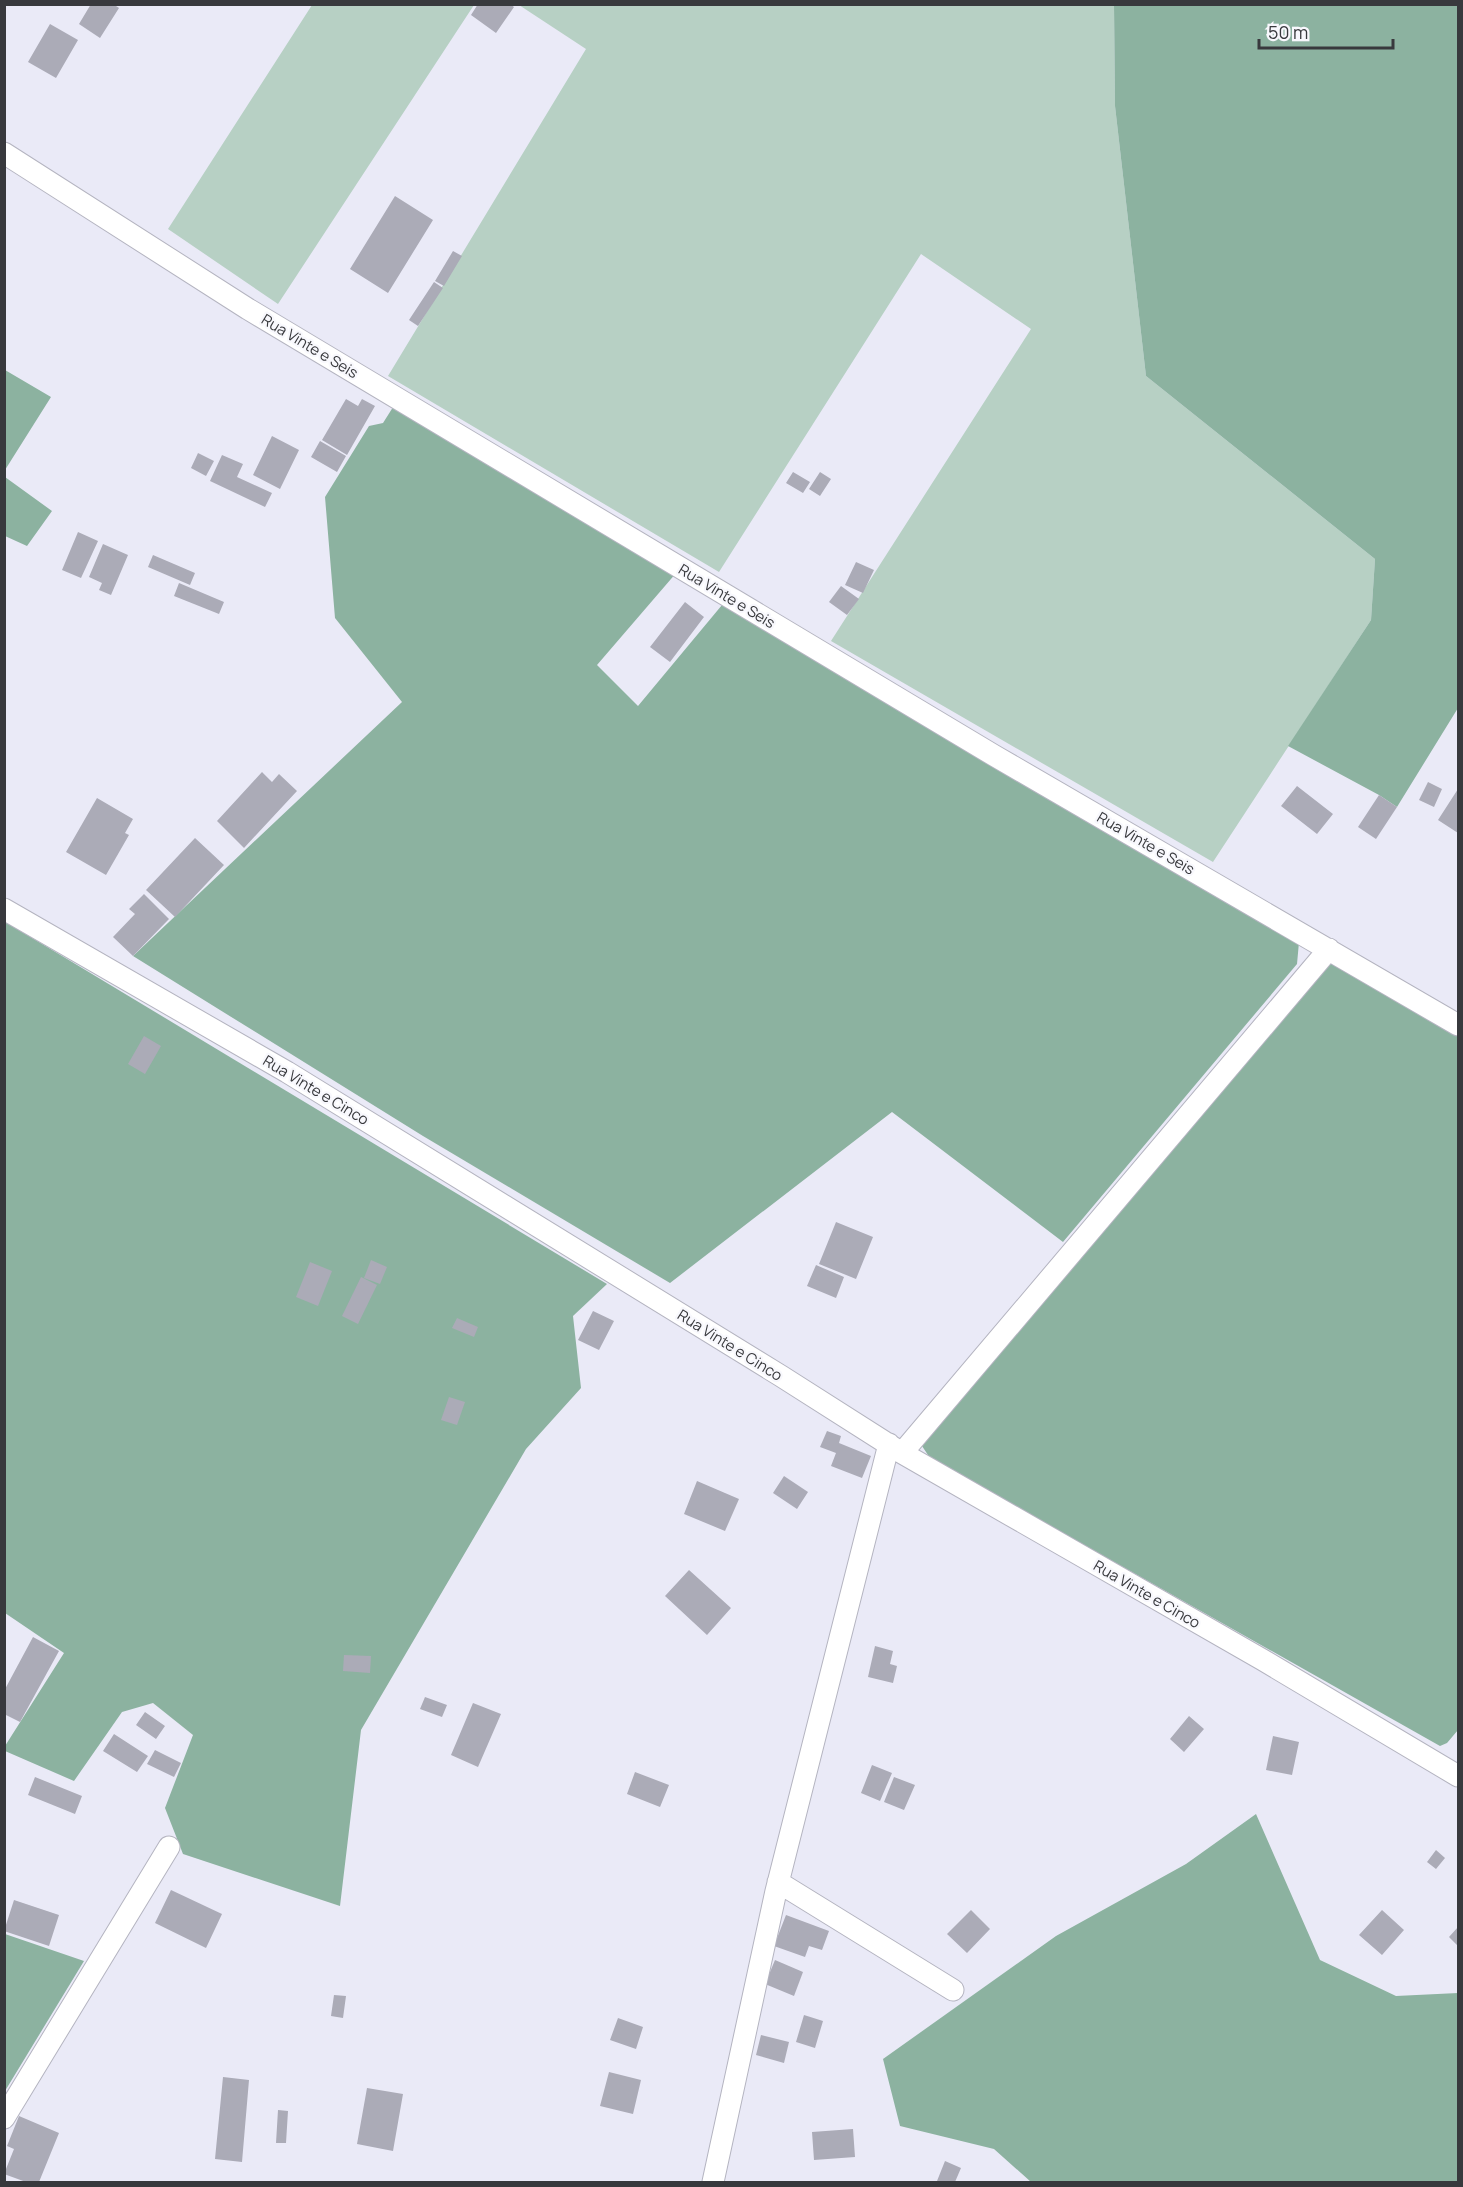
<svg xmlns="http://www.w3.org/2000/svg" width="1463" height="2187" viewBox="0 0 1463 2187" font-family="Manrope,sans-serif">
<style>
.green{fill:#b7d0c4}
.forest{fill:#8cb2a0}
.building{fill:#ababb7}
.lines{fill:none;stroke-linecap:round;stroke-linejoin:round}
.minor-casing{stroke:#b4b4c0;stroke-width:23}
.minor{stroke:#fff;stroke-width:21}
.labels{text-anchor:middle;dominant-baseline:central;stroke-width:4.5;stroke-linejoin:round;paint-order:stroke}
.street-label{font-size:15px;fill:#38393d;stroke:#f8f8fd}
</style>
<rect width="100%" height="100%" fill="#eaeaf7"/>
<path class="green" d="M 312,5 L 474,5 L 278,304 L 168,229 Z
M 519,5 L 1114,5 L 1115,106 L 1146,376 L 1375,559 L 1371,620 L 1213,862 L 831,641 L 1031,329 L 921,254 L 719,572 L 388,376 L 586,49 Z"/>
<path class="forest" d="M 1114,5 L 1458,5 L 1458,708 L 1397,807 L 1379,795 L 1288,746 L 1371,620 L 1375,559 L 1146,376 L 1115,106 Z
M 5,370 L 51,397 L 5,470 Z
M 395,404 L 677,572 L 597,665 L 638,706 L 727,599 L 1299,942 L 1297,964 L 1063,1242 L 892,1112 L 670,1283 L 423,1136 L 133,956 L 402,702 L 335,618 L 325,497 L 369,426 L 383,423 Z
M 5,477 L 52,511 L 27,546 L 5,536 Z
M 4,921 L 607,1284 L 573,1316 L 581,1388 L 526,1449 L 361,1730 L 340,1906 L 183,1854 L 165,1808 L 193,1735 L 153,1703 L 122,1712 L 74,1781 L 5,1751 L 5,1746 L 64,1653 L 5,1613 Z
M 1327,956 L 1458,1029 L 1458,1730 L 1447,1743 L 1440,1746 L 930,1458 L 920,1443 Z
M 1256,1814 L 1320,1960 L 1396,1996 L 1458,1993 L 1458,2182 L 1031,2182 L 994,2149 L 900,2126 L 883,2059 L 1056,1936 L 1186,1864 Z
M 5,1934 L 84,1961 L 5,2091 L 4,1934 Z"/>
<path class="building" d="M 91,4 L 113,4 L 119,8 L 100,38 L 79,24 Z
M 478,4 L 510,4 L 514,7 L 496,33 L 471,15 Z
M 50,24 L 78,40 L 56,78 L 28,62 Z
M 395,196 L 433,220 L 388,293 L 350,269 Z
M 453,251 L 462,256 L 444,286 L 435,281 Z
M 434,282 L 443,288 L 418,326 L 409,320 Z
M 346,399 L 358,406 L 362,399 L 375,406 L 347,455 L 322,440 Z
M 272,436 L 299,450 L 280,489 L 253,475 Z
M 320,441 L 346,456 L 337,472 L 311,457 Z
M 198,453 L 214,461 L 206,476 L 191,468 Z
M 222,455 L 243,464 L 237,477 L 272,493 L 265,507 L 210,481 Z
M 793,472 L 810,482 L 803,493 L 786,483 Z
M 820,472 L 831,479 L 820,496 L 809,489 Z
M 78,532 L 98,541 L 81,578 L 62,570 Z
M 103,544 L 128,555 L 111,595 L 99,590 L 102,583 L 89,577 Z
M 153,555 L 195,573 L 190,585 L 148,567 Z
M 856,562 L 874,570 L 863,593 L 845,585 Z
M 179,583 L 224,602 L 219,614 L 174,596 Z
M 841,586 L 859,599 L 847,615 L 829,602 Z
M 685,602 L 704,617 L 670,662 L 650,647 Z
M 262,772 L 272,782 L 279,774 L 297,791 L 244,848 L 217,821 Z
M 1428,782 L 1442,789 L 1434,807 L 1419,800 Z
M 1297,786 L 1333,814 L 1317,834 L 1281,806 Z
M 1458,789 L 1458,833 L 1438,820 Z
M 1379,795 L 1397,807 L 1376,839 L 1358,827 Z
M 97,798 L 133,819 L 125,833 L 129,835 L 106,875 L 66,852 Z
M 195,838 L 224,865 L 175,917 L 146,890 Z
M 144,894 L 169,919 L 133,956 L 113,937 L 135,914 L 129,909 Z
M 144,1036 L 161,1046 L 145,1074 L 128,1064 Z
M 836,1222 L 873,1237 L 856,1279 L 819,1264 Z
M 371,1260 L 387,1267 L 380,1284 L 364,1278 Z
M 310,1262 L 332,1271 L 318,1306 L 296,1297 Z
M 816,1265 L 844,1277 L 836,1298 L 807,1286 Z
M 361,1277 L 377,1285 L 358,1324 L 342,1316 Z
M 593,1311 L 614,1321 L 599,1350 L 578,1340 Z
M 457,1318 L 478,1327 L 474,1337 L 452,1328 Z
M 449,1397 L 465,1402 L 457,1425 L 441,1420 Z
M 827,1431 L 841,1436 L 839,1443 L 871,1456 L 862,1478 L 831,1466 L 836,1453 L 820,1447 Z
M 784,1476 L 808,1492 L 797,1509 L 773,1493 Z
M 697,1481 L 739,1499 L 725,1531 L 684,1514 Z
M 689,1570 L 731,1608 L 707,1635 L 665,1596 Z
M 33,1637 L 59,1651 L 20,1722 L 4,1714 L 4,1691 Z
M 875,1646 L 893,1651 L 890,1664 L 897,1666 L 893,1683 L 868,1677 Z
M 344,1655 L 371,1656 L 370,1673 L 343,1671 Z
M 425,1697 L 447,1705 L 442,1717 L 420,1709 Z
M 473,1703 L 501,1714 L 478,1767 L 451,1755 Z
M 145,1712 L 165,1726 L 156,1739 L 136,1725 Z
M 1189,1716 L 1204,1729 L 1184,1752 L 1170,1739 Z
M 114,1734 L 148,1756 L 137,1772 L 103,1751 Z
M 1273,1736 L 1299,1742 L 1292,1775 L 1266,1770 Z
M 155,1750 L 181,1763 L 174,1777 L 147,1764 Z
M 872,1765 L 892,1773 L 880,1801 L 861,1793 Z
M 635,1772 L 669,1785 L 660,1807 L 627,1794 Z
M 35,1777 L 82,1796 L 75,1814 L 28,1795 Z
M 894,1777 L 915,1785 L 904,1810 L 884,1802 Z
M 1436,1850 L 1445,1858 L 1436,1869 L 1427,1862 Z
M 171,1890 L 222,1914 L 206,1948 L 155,1923 Z
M 14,1900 L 59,1915 L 49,1946 L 4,1931 Z
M 971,1910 L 990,1929 L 967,1953 L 947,1934 Z
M 1382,1910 L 1404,1930 L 1382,1955 L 1359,1935 Z
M 786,1915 L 829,1931 L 822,1950 L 809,1946 L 805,1957 L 774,1946 Z
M 1458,1927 L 1458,1946 L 1449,1937 Z
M 775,1960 L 803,1972 L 794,1996 L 765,1984 Z
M 334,1995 L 346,1996 L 343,2018 L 331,2016 Z
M 804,2015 L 823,2021 L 815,2048 L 796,2042 Z
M 618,2018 L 643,2027 L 636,2049 L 610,2040 Z
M 761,2035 L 789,2042 L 784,2063 L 756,2055 Z
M 609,2072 L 641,2080 L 633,2114 L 600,2106 Z
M 223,2077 L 249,2080 L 242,2162 L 215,2159 Z
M 367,2088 L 403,2094 L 393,2151 L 357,2144 Z
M 278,2110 L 288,2111 L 286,2143 L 276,2143 Z
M 19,2116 L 59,2133 L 39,2182 L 26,2182 L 4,2174 L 14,2149 L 7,2146 Z
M 853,2129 L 855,2157 L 814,2160 L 812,2132 Z
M 945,2161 L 961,2168 L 955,2182 L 937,2181 Z"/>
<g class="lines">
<defs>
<path id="minor" d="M 4,153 L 248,309 L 995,756 L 1458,1025
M 4,909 L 287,1072 L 781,1376 L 902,1453 L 1263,1660 L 1458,1776
M 902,1453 L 1329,949
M 778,1882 L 953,1990
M 4,2118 L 169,1847
M 713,2182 L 776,1891 L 889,1444"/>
</defs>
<use href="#minor" class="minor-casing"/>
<use href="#minor" class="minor"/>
</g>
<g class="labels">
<g class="street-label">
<text transform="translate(310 346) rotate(31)">Rua Vinte e Seis</text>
<text transform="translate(727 596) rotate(31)">Rua Vinte e Seis</text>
<text transform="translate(1146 843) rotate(30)">Rua Vinte e Seis</text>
<text transform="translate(316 1090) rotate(31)">Rua Vinte e Cinco</text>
<text transform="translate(730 1345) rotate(32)">Rua Vinte e Cinco</text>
<text transform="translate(1147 1594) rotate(30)">Rua Vinte e Cinco</text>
</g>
</g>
<rect width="1463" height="2187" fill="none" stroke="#38393d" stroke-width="12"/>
<path d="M1259 39v9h134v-9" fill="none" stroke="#38393d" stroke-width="3"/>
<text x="1268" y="39" font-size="18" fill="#38393d" stroke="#f8f8fd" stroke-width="4.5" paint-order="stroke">50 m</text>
</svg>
